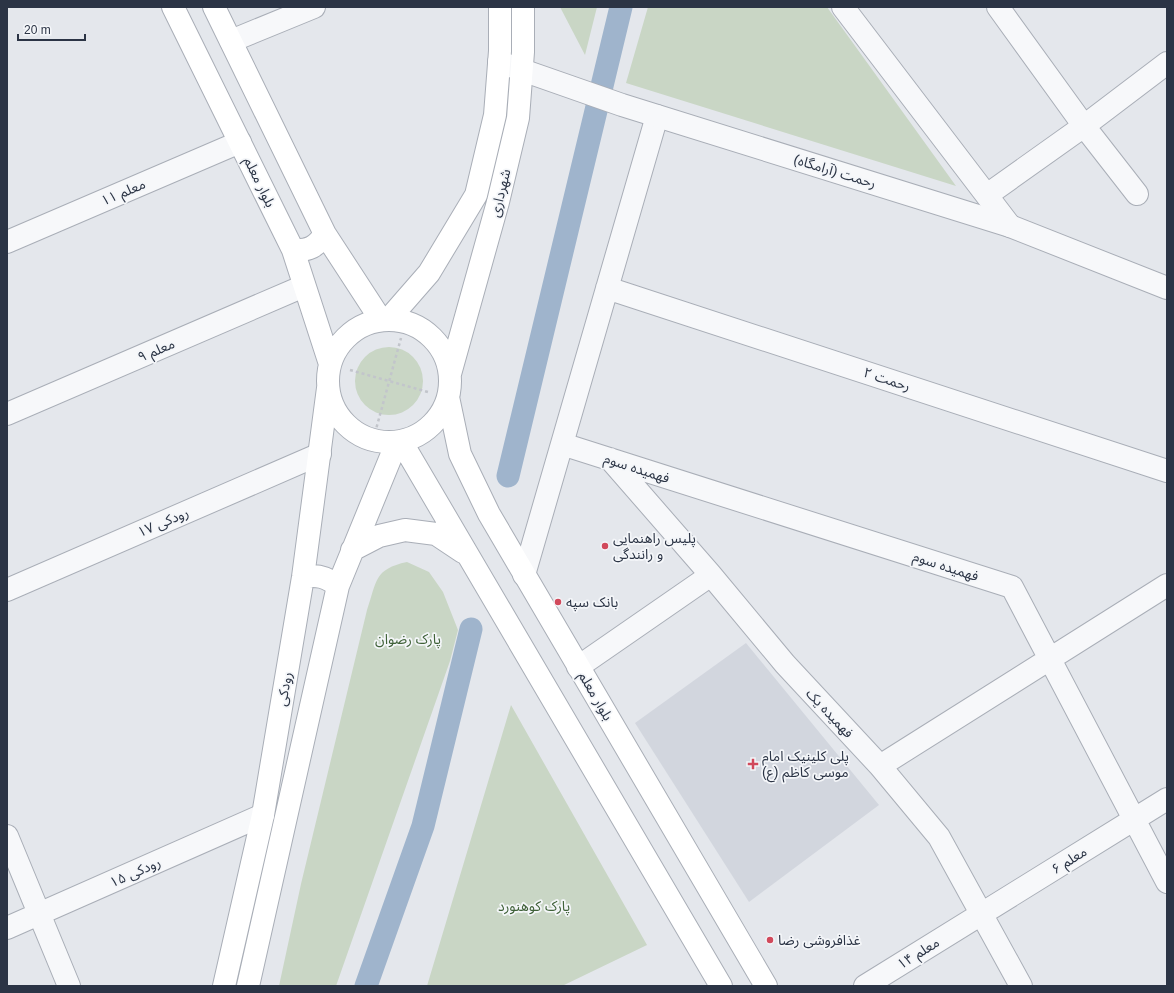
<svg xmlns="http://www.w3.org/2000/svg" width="1174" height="993" viewBox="0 0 1174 993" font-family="Arial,'Noto Sans Arabic',sans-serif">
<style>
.built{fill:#d2d6de}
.green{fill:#c9d6c5}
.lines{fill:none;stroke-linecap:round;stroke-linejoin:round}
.canal{stroke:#9fb4cc;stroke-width:23}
.minor-casing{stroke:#a9aeb7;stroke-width:24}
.tertiary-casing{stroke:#a9aeb7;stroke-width:24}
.secondary-casing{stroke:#a9aeb7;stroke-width:24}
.path{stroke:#c2c5cb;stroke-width:2.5;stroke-dasharray:3 3;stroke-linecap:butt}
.minor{stroke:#f7f8fa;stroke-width:22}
.tertiary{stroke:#f7f8fa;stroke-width:22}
.secondary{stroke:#fff;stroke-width:22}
.poi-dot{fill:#d1495b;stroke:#f4f6f9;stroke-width:1.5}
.labels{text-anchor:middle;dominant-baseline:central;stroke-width:3.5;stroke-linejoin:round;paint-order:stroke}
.street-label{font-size:14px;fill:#2b3445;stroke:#f4f6f9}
.poi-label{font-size:14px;fill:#2b3445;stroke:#f4f6f9;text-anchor:start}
.park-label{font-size:14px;fill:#3f6138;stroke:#f4f6f9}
</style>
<rect width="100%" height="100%" fill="#e4e7ec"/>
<path class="built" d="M 746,643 L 879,805 L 749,902 L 635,723 Z"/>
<path class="green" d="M 560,7 L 597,7 L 585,55 Z
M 648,7 L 827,7 L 956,186 L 626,83 Z
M355 381a34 34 0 1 1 68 0a34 34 0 1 1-68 0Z
M 407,562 L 429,572 L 443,592 L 458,630 L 450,661 L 336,986 L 279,986 L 301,884 L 367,610 C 377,581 374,569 407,562 Z
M 511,705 L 647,945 L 562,986 L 427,986 Z"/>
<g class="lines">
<path class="canal" d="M 508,476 L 621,7
M 366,986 L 423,826 L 471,629"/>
<defs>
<path id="minor" d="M 843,7 L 1010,226
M 998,7 L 1084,126 L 1137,194
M 231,41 L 314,7
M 987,195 L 1084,126 L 1167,63
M 7,242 L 240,142
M 607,288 L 1167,471
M 7,414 L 304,286
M 562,444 L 1012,587 L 1167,882
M 610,459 L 711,575 L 785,664 L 880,766 L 939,837 L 1021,986
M 524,575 L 657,116
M 7,590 L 320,454
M 578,667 L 711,575
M 880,766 L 1167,585
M 7,836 L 69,986
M 7,928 L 263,815
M 865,986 L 1167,799"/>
<path id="tertiary" d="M 499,62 L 622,105 L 1010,226 L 1167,288"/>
<path id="secondary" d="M 173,7 L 293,250 L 330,364
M 214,7 L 325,234 L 381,320
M 293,250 C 309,251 316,247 325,234
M 388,320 L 429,273 L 476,195 L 495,115 L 500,51 L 500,7
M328 381a61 61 0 1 1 122 0a61 61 0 1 1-122 0Z
M 450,374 L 498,202 L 518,118 L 523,52 L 523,7
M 448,397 L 460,454 L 489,514 L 766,986
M 401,441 L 721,986
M 352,550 L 379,536 L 405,530 L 436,534 L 463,552
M 303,577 C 317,574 327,577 338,586
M 224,986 L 263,815 L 303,577 L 328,388
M 248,986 L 338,586 L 397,442"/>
</defs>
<use href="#minor" class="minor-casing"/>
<use href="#tertiary" class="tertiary-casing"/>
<use href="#secondary" class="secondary-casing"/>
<path class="path" d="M 350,370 L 428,392
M 375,433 L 401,338"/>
<use href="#minor" class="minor"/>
<use href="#tertiary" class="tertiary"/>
<use href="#secondary" class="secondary"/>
</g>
<g class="poi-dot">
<circle cx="605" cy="546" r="4"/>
<circle cx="558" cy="602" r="4"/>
<path d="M751 758h4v4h4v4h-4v4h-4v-4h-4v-4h4z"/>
<circle cx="770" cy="940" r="4"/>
</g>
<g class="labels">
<g class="street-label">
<text transform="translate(835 171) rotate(17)">رحمت (آرامگاه)</text>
<text transform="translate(260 182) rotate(64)">بلوار معلم</text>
<text transform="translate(123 192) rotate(-23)">معلم ۱۱</text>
<text transform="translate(500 193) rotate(-76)">شهرداری</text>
<text transform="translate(156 350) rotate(-23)">معلم ۹</text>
<text transform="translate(887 379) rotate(18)">رحمت ۲</text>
<text transform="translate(637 468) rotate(18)">فهمیده سوم</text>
<text transform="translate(163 522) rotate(-23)">رودکی ۱۷</text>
<text transform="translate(946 566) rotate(18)">فهمیده سوم</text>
<text transform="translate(284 689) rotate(-80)">رودکی</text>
<text transform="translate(596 696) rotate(60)">بلوار معلم</text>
<text transform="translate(830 713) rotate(47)">فهمیده یک</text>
<text transform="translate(1069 860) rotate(-32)">معلم ۶</text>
<text transform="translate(135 872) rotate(-24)">رودکی ۱۵</text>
<text transform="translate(918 953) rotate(-32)">معلم ۱۴</text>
</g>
<g class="poi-label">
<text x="613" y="538">پلیس راهنمایی<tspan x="613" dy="16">و رانندگی</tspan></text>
<text x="566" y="602">بانک سپه</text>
<text x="762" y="756">پلی کلینیک امام<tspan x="762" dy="16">موسی کاظم (ع)</tspan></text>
<text x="778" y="940">غذافروشی رضا</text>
</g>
<g class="park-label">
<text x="408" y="639">پارک رضوان</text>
<text x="534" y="906">پارک کوهنورد</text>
</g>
</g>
<rect width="1174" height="993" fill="none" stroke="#2b3445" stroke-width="16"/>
<path d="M18 34v6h67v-6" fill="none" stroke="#2b3445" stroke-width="2"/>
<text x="24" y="34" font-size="12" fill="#2b3445" stroke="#f4f6f9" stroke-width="3" paint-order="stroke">20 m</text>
</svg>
